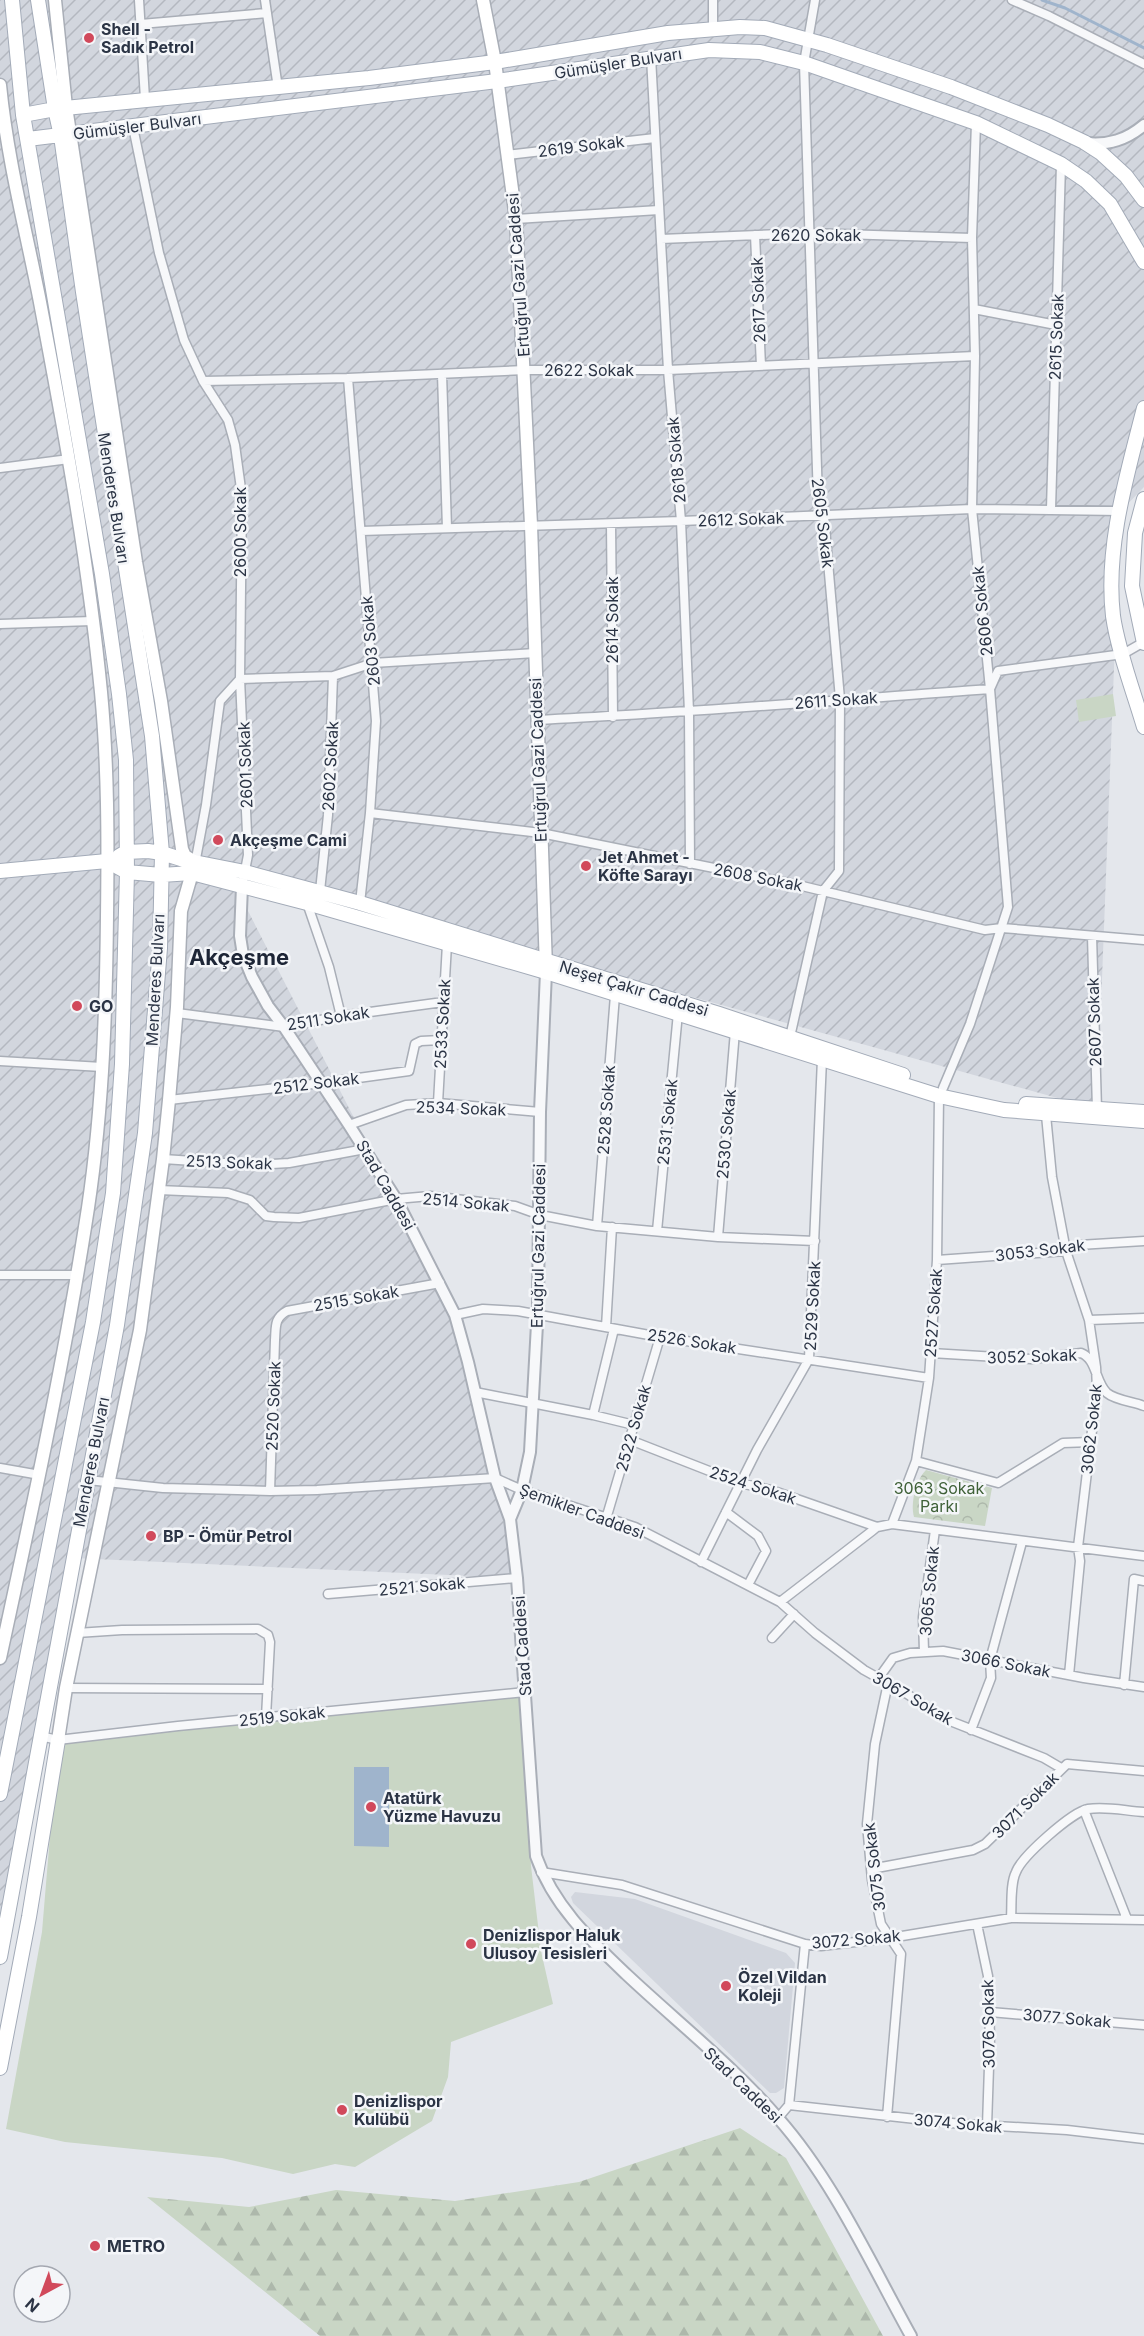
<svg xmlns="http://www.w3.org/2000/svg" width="1144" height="2336" viewBox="0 0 1144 2336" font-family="Inter,sans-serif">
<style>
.built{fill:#d2d6de}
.industrial{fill:url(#industrial-furrows)}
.forest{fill:url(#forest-firs)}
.park{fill:url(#park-crowns)}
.garden{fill:#c9d6c5}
.water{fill:#9fb4cc}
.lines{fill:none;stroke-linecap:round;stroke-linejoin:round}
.stream{stroke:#9fb4cc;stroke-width:3}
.minor-casing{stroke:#a9aeb7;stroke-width:11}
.tertiary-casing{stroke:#a9aeb7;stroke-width:14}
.secondary-casing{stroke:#a9aeb7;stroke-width:15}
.primary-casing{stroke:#a3abb8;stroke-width:16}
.minor{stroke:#f7f8fa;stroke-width:8}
.tertiary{stroke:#f7f8fa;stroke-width:10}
.secondary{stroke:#fff;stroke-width:12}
.primary{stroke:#fff;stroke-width:14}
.poi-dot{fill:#d1495b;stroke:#f4f6f9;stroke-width:2}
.labels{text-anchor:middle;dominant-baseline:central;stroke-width:5;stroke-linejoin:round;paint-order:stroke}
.poi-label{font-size:16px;font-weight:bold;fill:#2b3445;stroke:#f4f6f9;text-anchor:start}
.street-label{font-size:16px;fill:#2b3445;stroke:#f4f6f9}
.park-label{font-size:16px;fill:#3f6138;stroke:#f4f6f9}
.district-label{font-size:22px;font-weight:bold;fill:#1d2536;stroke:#f4f6f9}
</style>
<defs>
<pattern id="industrial-furrows" width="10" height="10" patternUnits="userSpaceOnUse" patternTransform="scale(1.5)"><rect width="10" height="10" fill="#d2d6de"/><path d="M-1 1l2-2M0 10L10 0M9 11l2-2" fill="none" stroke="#b4b8c0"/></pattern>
<pattern id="forest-firs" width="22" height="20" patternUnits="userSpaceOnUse" patternTransform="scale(1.5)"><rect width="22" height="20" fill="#c9d6c5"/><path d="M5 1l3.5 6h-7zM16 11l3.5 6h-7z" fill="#adb8ab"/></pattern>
<pattern id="park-crowns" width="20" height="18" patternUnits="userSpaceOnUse" patternTransform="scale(1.5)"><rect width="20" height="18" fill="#c9d6c5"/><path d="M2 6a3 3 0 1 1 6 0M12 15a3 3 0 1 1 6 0" fill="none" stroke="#adb8ab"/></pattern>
</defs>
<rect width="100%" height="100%" fill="#e4e7ec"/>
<path class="built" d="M 575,1892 L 635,1899 L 786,1953 L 795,1963 L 784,2088 L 776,2093 L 770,2093 L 573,1903 L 571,1897 Z"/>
<path class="industrial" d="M 0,0 L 1144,0 L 1144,487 L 1120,512 L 1097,1109 L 226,868 L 455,1315 L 517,1578 L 73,1558 L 0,1967 Z"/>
<path class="forest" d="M 740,2128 L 786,2158 L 883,2336 L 320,2336 L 147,2197 L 249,2207 L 336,2190 L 455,2201 L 579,2182 Z"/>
<path class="park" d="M 926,1470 L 992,1488 L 985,1526 L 914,1517 C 910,1503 916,1480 926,1470 Z"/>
<path class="garden" d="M 1113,694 L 1116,716 L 1079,722 L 1076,700 Z
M 525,1692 L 531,1866 L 541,1951 L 553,2004 L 451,2042 L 448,2077 L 432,2121 L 355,2167 L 335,2164 L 293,2174 L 222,2158 L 65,2142 L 6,2129 L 42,1932 L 58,1740 Z"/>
<path class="water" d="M 354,1767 L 389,1767 L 389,1847 L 354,1846 Z"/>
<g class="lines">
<path class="stream" d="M 1042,0 L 1065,8 L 1144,48"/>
<defs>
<path id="minor" d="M 139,0 L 145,99
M 265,0 L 278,88
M 1012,0 L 1049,16 L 1144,64
M 141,24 L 267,13
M 713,28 L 713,0
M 651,57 L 668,370 L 681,521 L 689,712 L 690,864
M 133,127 L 159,253 L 184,340 L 203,381 L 228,420 L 235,445 L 242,496 L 240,679 L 220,701 L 206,805 L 195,864
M 507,155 L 655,138
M 516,219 L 659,210
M 755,235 L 761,366
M 661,239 L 808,233 L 972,238
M 974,309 L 1056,325
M 442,374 L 447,528
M 348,378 L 376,721 L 370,813 L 360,903
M 203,381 L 348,378 L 525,370 L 668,370 L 975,356
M 0,468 L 69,459
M 1051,509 L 1061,164
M 611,524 L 613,717
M 361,531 L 681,521 L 972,509 L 1120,511
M 0,624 L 92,621
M 537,720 C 688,713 839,700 990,689 L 998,671 L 1123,654 L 1144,642
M 370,813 L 541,833 L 798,885 L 985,930 L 1002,928 L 1144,940
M 242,886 L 248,855 L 240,679 L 333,676 L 373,663 L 535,653
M 320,891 L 328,815 L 333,676
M 307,903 L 329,967 L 341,1016
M 1092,936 L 1097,1109
M 177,1013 L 284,1027 L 341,1016 L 443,1002
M 790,1037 L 823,891 L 839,871 L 840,699 L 824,516 L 818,500 L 804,63 L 815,0
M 0,1061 L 102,1067
M 943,1088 L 970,1024 L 1008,907 L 990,689 L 972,509 L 975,356 L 972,238 L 976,123
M 169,1100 L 322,1083 L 409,1071 L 415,1044 L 421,1041 L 441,1040
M 438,1103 L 447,944
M 1046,1115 L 1052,1177 L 1066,1251 L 1089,1320 L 1096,1367 L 1097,1389 L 1078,1547 L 1080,1561 L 1069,1675
M 349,1125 L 406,1105 L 438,1103 L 540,1112
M 163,1159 L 255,1165 L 289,1163 L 365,1149
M 159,1190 L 228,1193 L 250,1200 L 266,1216 L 274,1217 L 299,1218 L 396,1199 L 430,1196 L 515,1206 L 540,1215 L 597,1226 L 718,1237 L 815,1241
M 597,1226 L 615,995
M 657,1231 L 678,1013
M 718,1237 L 735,1031
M 937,1260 L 1066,1251 L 1079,1245 L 1144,1241
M 0,1275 L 76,1275
M 455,1315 L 483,1309 L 518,1311 L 660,1337 L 929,1378
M 1089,1320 L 1144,1318
M 606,1327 L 612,1227
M 931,1353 L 1031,1359 L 1081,1353 C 1097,1359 1095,1382 1107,1393 C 1115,1400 1134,1402 1144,1406
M 475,1392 L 593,1415 L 634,1425
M 593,1415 L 614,1329
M 630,1440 L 740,1483 L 771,1490 L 877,1527
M 916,1461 L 998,1483 L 1063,1443 L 1091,1442
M 0,1468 L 40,1475
M 88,1480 L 163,1488 L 270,1491 L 317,1490 L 495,1478 L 522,1490 L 635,1527 L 780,1602 L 872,1531 L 877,1527 L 892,1524 L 1144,1556
M 270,1491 L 275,1340 C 276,1327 274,1318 287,1311 L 440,1283
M 726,1512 L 758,1536 L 766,1551 L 748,1585
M 606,1519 L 660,1337
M 892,1524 L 916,1461 L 929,1378 L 937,1260 L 939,1096
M 701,1562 L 757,1450 L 809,1359 L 822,1059
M 328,1594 L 517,1578
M 780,1602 L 815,1633 L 864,1670 L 907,1694 L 945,1719 L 1044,1758 L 1061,1768
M 77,1633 L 122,1630 L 258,1629 L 268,1635 L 270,1642 L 266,1717
M 772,1638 L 794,1614
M 924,1652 L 923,1617 L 935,1530
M 878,1679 L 893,1658 L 910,1653 L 943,1651 L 1084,1678 L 1144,1687
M 1124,1685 L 1134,1579 L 1144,1581
M 66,1688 L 268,1689
M 971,1730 L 991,1678 L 990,1660 L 1022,1542
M 40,1736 L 58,1740 L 178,1726 L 525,1692
M 1084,1810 L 1127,1919
M 871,1869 L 973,1850 L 985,1844 L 1067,1764 L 1144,1771
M 541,1872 L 622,1885 L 805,1944 L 821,1946 L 890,1938 L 1011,1918 L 1144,1920
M 1011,1918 C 1012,1904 1010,1884 1016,1872 C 1022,1856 1072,1812 1088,1809 C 1106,1806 1126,1811 1144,1812
M 977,1924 L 988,1976 L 990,2037 L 987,2126
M 990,2012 L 1144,2025
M 789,2105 L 805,1944
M 887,2117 L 901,1954 L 881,1924 L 872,1880 L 867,1824 L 875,1744 L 888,1683
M 778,2118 L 789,2105 L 961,2124 L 1067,2130 L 1144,2139"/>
<path id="tertiary" d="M 1087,143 C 1109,145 1126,140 1144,125
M 242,886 L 240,936 L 243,955 L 252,977 L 268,1006 L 284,1027 L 349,1125 L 396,1199 L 455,1315 L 468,1362 L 495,1478 L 510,1519 L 517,1578 L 536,1856 C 553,1905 589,1939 626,1974 C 676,2021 733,2066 778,2118 C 833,2180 871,2264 911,2336
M 510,1519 L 522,1490 L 530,1452 L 538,1306 L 540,1112 L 546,972"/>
<path id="secondary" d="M 55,0 L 66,107 L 136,562 L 161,701 L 182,849 L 185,856 L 195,862
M 483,0 L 495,62 L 516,219 L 531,525 L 546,968
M 0,85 C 7,157 25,227 39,297 C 64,428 88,559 101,692 C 108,767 108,841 107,916 C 106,1019 102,1124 85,1227 C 62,1372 31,1515 0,1658
M 58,1740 L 66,1688 L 140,1330 L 163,1159 L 169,1100 L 177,1007 L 181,911 L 192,873"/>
<path id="primary" d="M 23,115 L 55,109 L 369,78 L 495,62 L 668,33 L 740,27 L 765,28 L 827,45 L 951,87 L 1048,125 L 1084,142 L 1101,153 L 1126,176 L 1144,200
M 28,139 L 497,81 L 709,50 L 760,52 L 804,63 L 976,123 L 1061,164 L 1086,181 L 1110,204 L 1144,262
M 1144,408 C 1127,475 1105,547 1113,616 C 1118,651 1134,693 1144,727
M 1144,499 L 1135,533 L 1132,586 L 1144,643
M 119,856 L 126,852 L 148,851 L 162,853 L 184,860 L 245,872 L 360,903 L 719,1014 L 903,1075
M 0,871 L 107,861 L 127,872 L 161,875 L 192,873 L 307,903 L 546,972 L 939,1096 L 1004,1110 L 1144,1121
M 1026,1104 L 1144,1112
M 0,1794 L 93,1322 L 113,1193 L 122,1064 L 127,872 L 126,760 L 119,694 L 102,574 L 23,115 L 12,0
M 0,1957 L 117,1325 L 145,1133 L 160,948 L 162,853 L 152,736 L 83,292 L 61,136 L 55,109 L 38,0
M 0,2068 L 29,1917 L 58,1740"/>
</defs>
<use href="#minor" class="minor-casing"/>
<use href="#tertiary" class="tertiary-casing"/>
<use href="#secondary" class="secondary-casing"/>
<use href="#primary" class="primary-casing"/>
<use href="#minor" class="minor"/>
<use href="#tertiary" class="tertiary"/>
<use href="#secondary" class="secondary"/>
<use href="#primary" class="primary"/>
</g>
<g class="poi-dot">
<circle cx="89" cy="38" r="6"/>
<circle cx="218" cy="840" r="6"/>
<circle cx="586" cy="866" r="6"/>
<circle cx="77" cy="1006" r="6"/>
<circle cx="151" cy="1536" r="6"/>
<circle cx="371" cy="1807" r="6"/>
<circle cx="471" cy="1944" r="6"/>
<circle cx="726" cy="1986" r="6"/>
<circle cx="342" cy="2110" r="6"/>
<circle cx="95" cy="2246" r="6"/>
</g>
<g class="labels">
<g class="poi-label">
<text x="101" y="29">Shell -<tspan x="101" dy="18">Sadık Petrol</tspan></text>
<text x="230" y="840">Akçeşme Cami</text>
<text x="598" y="857">Jet Ahmet -<tspan x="598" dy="18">Köfte Sarayı</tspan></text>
<text x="89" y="1006">GO</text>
<text x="163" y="1536">BP - Ömür Petrol</text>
<text x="383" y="1798">Atatürk<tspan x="383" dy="18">Yüzme Havuzu</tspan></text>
<text x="483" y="1935">Denizlispor Haluk<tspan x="483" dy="18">Ulusoy Tesisleri</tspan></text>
<text x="738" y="1977">Özel Vildan<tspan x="738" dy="18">Koleji</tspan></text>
<text x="354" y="2101">Denizlispor<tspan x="354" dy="18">Kulübü</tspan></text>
<text x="107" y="2246">METRO</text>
</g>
<g class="street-label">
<text transform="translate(618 63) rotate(-9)">Gümüşler Bulvarı</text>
<text transform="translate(137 126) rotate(-7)">Gümüşler Bulvarı</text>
<text transform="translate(581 146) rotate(-7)">2619 Sokak</text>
<text x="816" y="235">2620 Sokak</text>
<text transform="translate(518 275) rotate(-94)">Ertuğrul Gazi Caddesi</text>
<text transform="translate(758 300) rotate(-92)">2617 Sokak</text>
<text transform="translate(1056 337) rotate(-88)">2615 Sokak</text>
<text x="589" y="370">2622 Sokak</text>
<text transform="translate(676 460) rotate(-95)">2618 Sokak</text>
<text transform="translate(114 498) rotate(81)">Menderes Bulvarı</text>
<text transform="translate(741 519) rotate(-2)">2612 Sokak</text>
<text transform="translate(823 523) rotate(83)">2605 Sokak</text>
<text transform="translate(240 532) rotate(-90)">2600 Sokak</text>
<text transform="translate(982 611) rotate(-96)">2606 Sokak</text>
<text transform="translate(612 620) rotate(-90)">2614 Sokak</text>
<text transform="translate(370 641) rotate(-95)">2603 Sokak</text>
<text transform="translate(836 700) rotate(-4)">2611 Sokak</text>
<text transform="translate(538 760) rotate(-92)">Ertuğrul Gazi Caddesi</text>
<text transform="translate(245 765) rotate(-92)">2601 Sokak</text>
<text transform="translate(330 766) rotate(-87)">2602 Sokak</text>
<text transform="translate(758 877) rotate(11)">2608 Sokak</text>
<text transform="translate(155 980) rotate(-87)">Menderes Bulvarı</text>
<text transform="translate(634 988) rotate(17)">Neşet Çakır Caddesi</text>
<text transform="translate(328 1018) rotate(-9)">2511 Sokak</text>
<text transform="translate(1094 1022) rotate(-92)">2607 Sokak</text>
<text transform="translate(442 1024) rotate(-87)">2533 Sokak</text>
<text transform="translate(316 1083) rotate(-7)">2512 Sokak</text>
<text transform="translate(461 1108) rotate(2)">2534 Sokak</text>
<text transform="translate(606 1110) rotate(-86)">2528 Sokak</text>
<text transform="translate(667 1122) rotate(-84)">2531 Sokak</text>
<text transform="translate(726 1134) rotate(-85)">2530 Sokak</text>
<text transform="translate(229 1162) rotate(2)">2513 Sokak</text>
<text transform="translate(386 1185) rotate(60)">Stad Caddesi</text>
<text transform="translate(466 1202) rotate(5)">2514 Sokak</text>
<text transform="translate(538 1246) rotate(-89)">Ertuğrul Gazi Caddesi</text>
<text transform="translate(1040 1250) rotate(-7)">3053 Sokak</text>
<text transform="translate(356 1298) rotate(-10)">2515 Sokak</text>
<text transform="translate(812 1306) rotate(-87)">2529 Sokak</text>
<text transform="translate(933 1313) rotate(-86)">2527 Sokak</text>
<text transform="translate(692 1341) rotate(9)">2526 Sokak</text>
<text transform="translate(1032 1356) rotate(-2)">3052 Sokak</text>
<text transform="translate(273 1406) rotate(-88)">2520 Sokak</text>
<text transform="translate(633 1428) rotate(-74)">2522 Sokak</text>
<text transform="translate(1091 1429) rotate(-84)">3062 Sokak</text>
<text transform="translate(91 1462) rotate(-79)">Menderes Bulvarı</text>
<text transform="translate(753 1485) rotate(18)">2524 Sokak</text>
<text transform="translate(582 1511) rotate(20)">Şemikler Caddesi</text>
<text transform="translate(422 1586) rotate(-5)">2521 Sokak</text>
<text transform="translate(929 1591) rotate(-85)">3065 Sokak</text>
<text transform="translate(522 1646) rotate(-94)">Stad Caddesi</text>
<text transform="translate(1006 1663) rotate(11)">3066 Sokak</text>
<text transform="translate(913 1698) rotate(30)">3067 Sokak</text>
<text transform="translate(282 1716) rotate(-6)">2519 Sokak</text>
<text transform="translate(1025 1805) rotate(-45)">3071 Sokak</text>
<text transform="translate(874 1867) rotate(-97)">3075 Sokak</text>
<text transform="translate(856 1939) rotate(-5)">3072 Sokak</text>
<text transform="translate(1067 2018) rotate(5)">3077 Sokak</text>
<text transform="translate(988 2024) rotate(-91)">3076 Sokak</text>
<text transform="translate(743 2085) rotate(44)">Stad Caddesi</text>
<text transform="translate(958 2123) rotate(5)">3074 Sokak</text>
</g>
<g class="park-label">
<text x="939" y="1488">3063 Sokak<tspan x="939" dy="18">Parkı</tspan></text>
</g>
<g class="district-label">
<text x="239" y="957">Akçeşme</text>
</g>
</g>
<g transform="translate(42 2294) rotate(221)"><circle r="28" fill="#f4f6f9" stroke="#a4a8b1" stroke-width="1.5"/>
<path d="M0-4.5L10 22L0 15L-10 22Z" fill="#d1495b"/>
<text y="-9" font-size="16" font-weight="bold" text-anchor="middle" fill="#2b3445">N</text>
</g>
</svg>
